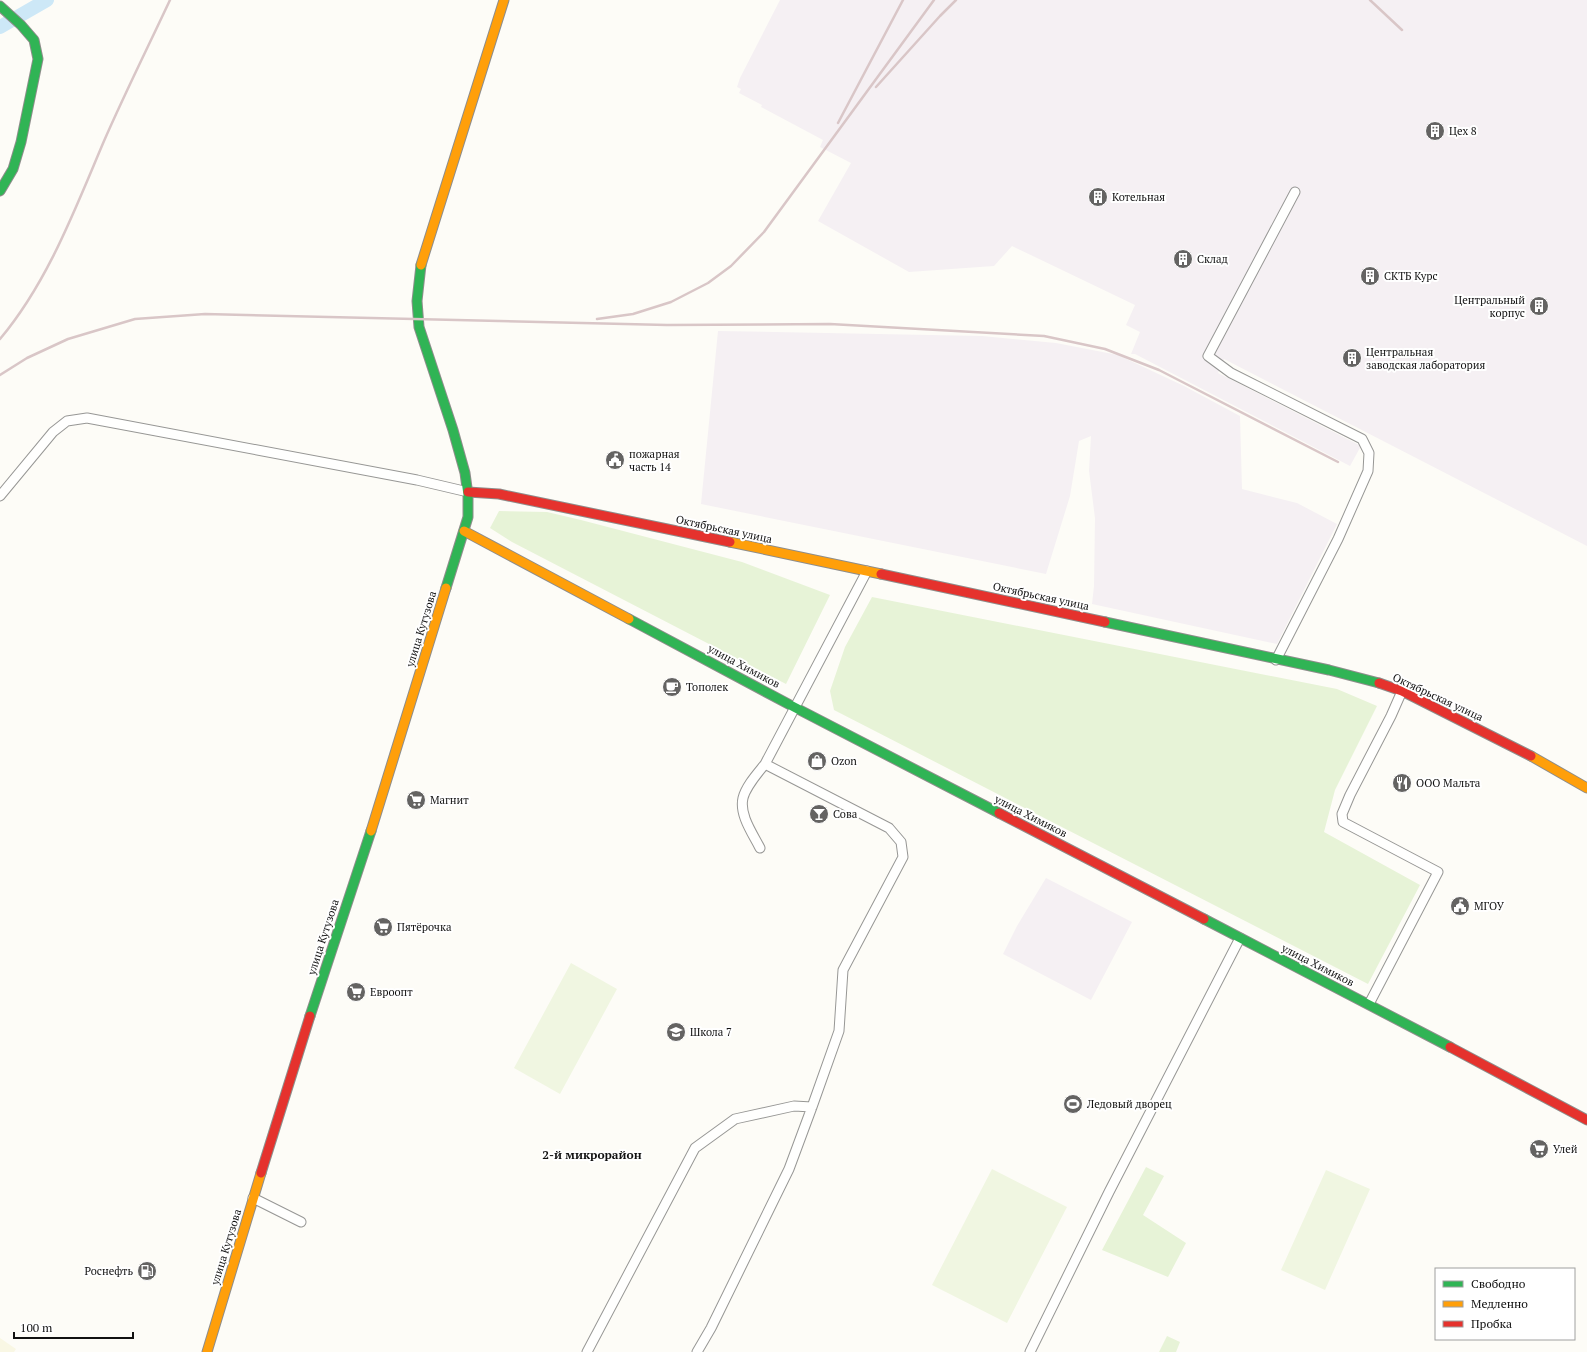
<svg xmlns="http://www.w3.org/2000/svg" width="1587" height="1352" viewBox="0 0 1587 1352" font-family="'PT Serif',serif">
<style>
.industrial{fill:#f5f0f3}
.farmland{fill:#f9f7e4}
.green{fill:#e7f3d7}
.pitch{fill:#f0f6e1}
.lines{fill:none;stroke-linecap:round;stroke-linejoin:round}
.river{stroke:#cde8f7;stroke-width:14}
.street-casing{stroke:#979795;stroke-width:11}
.fast-casing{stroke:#8e8d8b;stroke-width:11}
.slow-casing{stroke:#8e8d8b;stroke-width:11}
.jam-casing{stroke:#8e8d8b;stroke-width:11}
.street{stroke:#fffffe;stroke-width:9}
.fast{stroke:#30b455;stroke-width:9}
.slow{stroke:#ff9f0a;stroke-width:9}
.jam{stroke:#e5322d;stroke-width:9}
.rail{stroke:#d9c6c7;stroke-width:2.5}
.labels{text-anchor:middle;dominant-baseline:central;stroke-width:4;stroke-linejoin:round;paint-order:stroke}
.poi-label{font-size:11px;fill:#111;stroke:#fff;text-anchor:start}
.street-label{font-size:11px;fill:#111;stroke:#fff}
.neighbourhood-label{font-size:12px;font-weight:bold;fill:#111;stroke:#fff}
</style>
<rect width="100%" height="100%" fill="#fdfcf7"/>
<path class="industrial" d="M 780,0 L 1587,0 L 1587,546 L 1224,359 L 1218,373 L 1361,446 L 1350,466 L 1135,354 L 1131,354 L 1140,332 L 1126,325 L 1135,305 L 1012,246 L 994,266 L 909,272 L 818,221 L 851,163 L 820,147 L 823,140 L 761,107 L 762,105 L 739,93 L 741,89 L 737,87 L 740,78 Z
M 718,331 L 982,336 L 1056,343 L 1118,355 L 1184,386 L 1240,416 L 1242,489 L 1297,503 L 1337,524 L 1277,644 L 1092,604 L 1094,586 L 1095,518 L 1089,471 L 1091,436 L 1079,441 L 1070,496 L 1046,574 L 701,504 Z
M 1046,878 L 1132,922 L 1091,1000 L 1003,954 L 1017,926 Z"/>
<path class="farmland" d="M 0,1338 L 16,1349 L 14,1352 L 0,1352 Z"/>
<path class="green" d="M 499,511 L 547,512 L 581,520 L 742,562 L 830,595 L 786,684 L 512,542 L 490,528 Z
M 872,597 L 1337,689 L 1377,706 L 1335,790 L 1324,832 L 1420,885 L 1368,984 L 834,710 L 830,691 L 845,647 Z
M 1146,1167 L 1164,1176 L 1143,1215 L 1186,1243 L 1168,1277 L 1102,1250 Z
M 1167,1336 L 1180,1342 L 1176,1352 L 1159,1352 Z"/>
<path class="pitch" d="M 571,963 L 617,989 L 560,1094 L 514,1068 Z
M 992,1169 L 1067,1207 L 1007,1323 L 932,1285 Z
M 1326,1170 L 1370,1189 L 1325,1290 L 1281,1270 Z"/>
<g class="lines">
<path class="river" d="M 0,27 L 47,0"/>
<defs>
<path id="street" d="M 0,496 L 53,432 L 67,421 L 87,418 L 417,480 L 468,492
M 1276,660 L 1338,539 L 1368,471 L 1369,453 L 1362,439 L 1231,373 L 1208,356 L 1295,192
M 760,848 C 753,834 739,815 743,798 C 746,786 757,774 765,764
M 1369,1004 L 1438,872 L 1343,822 L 1342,814 L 1350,795 L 1391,716 L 1402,691
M 253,1198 L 301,1222
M 587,1352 L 695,1148 L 735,1119 L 794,1106 L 812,1107
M 697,1352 L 711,1328 L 789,1169 L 812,1107 L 839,1031 L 843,970 L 903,857 L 901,842 L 889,828 L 765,764 L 867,571
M 1030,1352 L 1109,1192 L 1240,938"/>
<path id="fast" d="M 0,6 L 21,25 L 34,40 L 38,59 L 21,142 L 13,169 L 0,191
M 421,265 L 417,301 L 419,327 L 453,430 L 465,473 L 468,495 L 468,517 L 446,588
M 629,619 L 794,707 L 999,813
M 1105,622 L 1329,670 L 1379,683
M 1204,919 L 1450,1047
M 310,1016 L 371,831"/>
<path id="slow" d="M 421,265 L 504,0
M 464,531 L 629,619
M 730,542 L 881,574
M 1531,756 L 1587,788
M 371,831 L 446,588
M 207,1352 L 261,1173"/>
<path id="jam" d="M 468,492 L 499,494 L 730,542
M 881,574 L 1105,622
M 1379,683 L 1402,691 L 1531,756
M 999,813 L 1204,919
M 1450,1047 L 1587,1120
M 261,1173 L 310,1016"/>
</defs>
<use href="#street" class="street-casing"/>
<use href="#fast" class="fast-casing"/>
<use href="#slow" class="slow-casing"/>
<use href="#jam" class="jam-casing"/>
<use href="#street" class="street"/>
<use href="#fast" class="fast"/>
<use href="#slow" class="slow"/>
<use href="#jam" class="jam"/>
<path class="rail" d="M 1370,0 L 1402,30
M 876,87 L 940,16 L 956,0
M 838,123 L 903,0
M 597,319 L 633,314 L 671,302 L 708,283 L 731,266 L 764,232 L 934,0
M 0,339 C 48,282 75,209 104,141 C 125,93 148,47 170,0
M 0,375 L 27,358 L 68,339 L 135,319 L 205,314 L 667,325 L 830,324 L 1044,336 L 1105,349 L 1159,370 L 1338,462"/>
</g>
<defs>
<symbol id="building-disc" viewBox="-11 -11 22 22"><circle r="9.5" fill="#646362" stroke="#fff"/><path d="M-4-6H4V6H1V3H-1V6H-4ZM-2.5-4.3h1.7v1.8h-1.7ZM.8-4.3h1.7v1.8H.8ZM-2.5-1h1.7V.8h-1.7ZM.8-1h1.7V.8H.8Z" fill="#fff"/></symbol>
<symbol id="civic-disc" viewBox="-11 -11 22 22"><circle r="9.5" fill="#646362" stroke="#fff"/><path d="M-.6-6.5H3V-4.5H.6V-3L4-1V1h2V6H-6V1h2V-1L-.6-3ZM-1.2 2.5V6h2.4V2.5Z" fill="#fff"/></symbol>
<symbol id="cafe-disc" viewBox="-11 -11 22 22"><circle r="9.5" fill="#646362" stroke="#fff"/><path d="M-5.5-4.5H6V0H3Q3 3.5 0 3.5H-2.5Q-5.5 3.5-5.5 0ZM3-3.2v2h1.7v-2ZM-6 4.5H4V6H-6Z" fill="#fff"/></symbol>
<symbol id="shop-disc" viewBox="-11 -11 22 22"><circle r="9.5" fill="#646362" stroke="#fff"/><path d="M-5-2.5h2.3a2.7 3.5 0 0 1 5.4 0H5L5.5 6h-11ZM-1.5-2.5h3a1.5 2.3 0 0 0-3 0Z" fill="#fff"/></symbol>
<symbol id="restaurant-disc" viewBox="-11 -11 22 22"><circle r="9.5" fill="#646362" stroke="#fff"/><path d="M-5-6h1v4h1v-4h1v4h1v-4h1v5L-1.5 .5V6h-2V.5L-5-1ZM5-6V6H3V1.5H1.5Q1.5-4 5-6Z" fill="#fff"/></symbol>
<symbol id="supermarket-disc" viewBox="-11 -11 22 22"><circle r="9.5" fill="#646362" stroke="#fff"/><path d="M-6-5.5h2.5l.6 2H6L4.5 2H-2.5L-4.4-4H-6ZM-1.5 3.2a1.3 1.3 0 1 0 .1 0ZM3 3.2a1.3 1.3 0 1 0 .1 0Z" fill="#fff"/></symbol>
<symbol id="bar-disc" viewBox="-11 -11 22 22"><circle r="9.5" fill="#646362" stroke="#fff"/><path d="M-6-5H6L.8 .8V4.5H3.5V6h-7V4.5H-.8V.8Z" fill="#fff"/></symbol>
<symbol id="school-disc" viewBox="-11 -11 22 22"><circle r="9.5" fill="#646362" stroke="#fff"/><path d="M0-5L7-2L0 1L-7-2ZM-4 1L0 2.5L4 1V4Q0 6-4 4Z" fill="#fff"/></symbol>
<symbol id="stadium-disc" viewBox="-11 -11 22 22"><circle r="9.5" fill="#646362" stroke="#fff"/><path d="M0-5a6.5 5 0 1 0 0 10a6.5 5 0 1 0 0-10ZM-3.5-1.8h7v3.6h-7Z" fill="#fff"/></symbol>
<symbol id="fuel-disc" viewBox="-11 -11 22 22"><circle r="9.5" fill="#646362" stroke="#fff"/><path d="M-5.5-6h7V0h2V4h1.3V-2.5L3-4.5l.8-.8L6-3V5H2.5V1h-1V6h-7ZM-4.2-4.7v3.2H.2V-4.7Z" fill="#fff"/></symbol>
</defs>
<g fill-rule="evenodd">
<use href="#building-disc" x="1424" y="120" width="22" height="22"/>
<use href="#building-disc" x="1087" y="186" width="22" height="22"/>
<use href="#building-disc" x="1172" y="248" width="22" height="22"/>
<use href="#building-disc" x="1359" y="265" width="22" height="22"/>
<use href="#building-disc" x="1528" y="295" width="22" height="22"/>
<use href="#building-disc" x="1341" y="347" width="22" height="22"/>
<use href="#civic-disc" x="604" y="449" width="22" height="22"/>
<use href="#cafe-disc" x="661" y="676" width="22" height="22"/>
<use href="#shop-disc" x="806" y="750" width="22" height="22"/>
<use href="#restaurant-disc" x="1391" y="772" width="22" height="22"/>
<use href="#supermarket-disc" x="405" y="789" width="22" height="22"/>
<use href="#bar-disc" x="808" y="803" width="22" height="22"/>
<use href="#civic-disc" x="1449" y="895" width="22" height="22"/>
<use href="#supermarket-disc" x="372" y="916" width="22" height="22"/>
<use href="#supermarket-disc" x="345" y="981" width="22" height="22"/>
<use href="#school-disc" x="665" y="1021" width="22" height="22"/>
<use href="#stadium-disc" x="1062" y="1093" width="22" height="22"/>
<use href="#supermarket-disc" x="1528" y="1138" width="22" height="22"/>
<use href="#fuel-disc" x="136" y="1260" width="22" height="22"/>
</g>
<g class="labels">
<g class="poi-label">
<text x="1449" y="131">Цех 8</text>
<text x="1112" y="197">Котельная</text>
<text x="1197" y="259">Склад</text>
<text x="1384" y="276">СКТБ Курс</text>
<text x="1525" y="300" text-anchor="end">Центральный<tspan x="1525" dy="13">корпус</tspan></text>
<text x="1366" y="352">Центральная<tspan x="1366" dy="13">заводская лаборатория</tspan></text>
<text x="629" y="454">пожарная<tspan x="629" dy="13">часть 14</tspan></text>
<text x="686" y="687">Тополек</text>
<text x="831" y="761">Ozon</text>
<text x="1416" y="783">ООО Мальта</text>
<text x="430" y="800">Магнит</text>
<text x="833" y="814">Сова</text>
<text x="1474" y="906">МГОУ</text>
<text x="397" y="927">Пятёрочка</text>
<text x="370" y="992">Евроопт</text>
<text x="690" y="1032">Школа 7</text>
<text x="1087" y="1104">Ледовый дворец</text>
<text x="1553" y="1149">Улей</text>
<text x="133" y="1271" text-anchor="end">Роснефть</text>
</g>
<g class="street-label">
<text transform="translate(724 529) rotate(12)">Октябрьская улица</text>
<text transform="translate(1041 596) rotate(12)">Октябрьская улица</text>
<text transform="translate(421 629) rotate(-73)">улица Кутузова</text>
<text transform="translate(744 666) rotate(28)">улица Химиков</text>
<text transform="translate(1438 697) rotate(25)">Октябрьская улица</text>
<text transform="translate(1031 816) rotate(27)">улица Химиков</text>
<text transform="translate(323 937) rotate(-72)">улица Кутузова</text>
<text transform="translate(1318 965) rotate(27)">улица Химиков</text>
<text transform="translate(226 1247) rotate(-73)">улица Кутузова</text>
</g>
<g class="neighbourhood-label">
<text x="592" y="1154">2-й микрорайон</text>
</g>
</g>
<rect x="1435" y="1268" width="140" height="72" fill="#ffffff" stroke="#a0a0a0"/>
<rect x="1443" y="1281" width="20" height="6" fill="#30b455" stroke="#a0a0a0"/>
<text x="1471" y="1288" font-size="12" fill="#111111">Свободно</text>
<rect x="1443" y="1301" width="20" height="6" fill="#ff9f0a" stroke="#a0a0a0"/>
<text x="1471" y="1308" font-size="12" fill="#111111">Медленно</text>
<rect x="1443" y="1321" width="20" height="6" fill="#e5322d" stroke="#a0a0a0"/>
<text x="1471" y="1328" font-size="12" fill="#111111">Пробка</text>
<path d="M14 1332v6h119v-6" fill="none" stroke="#111111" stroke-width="2"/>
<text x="20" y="1332" font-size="12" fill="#111111" stroke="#ffffff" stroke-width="3" paint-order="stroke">100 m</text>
</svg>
